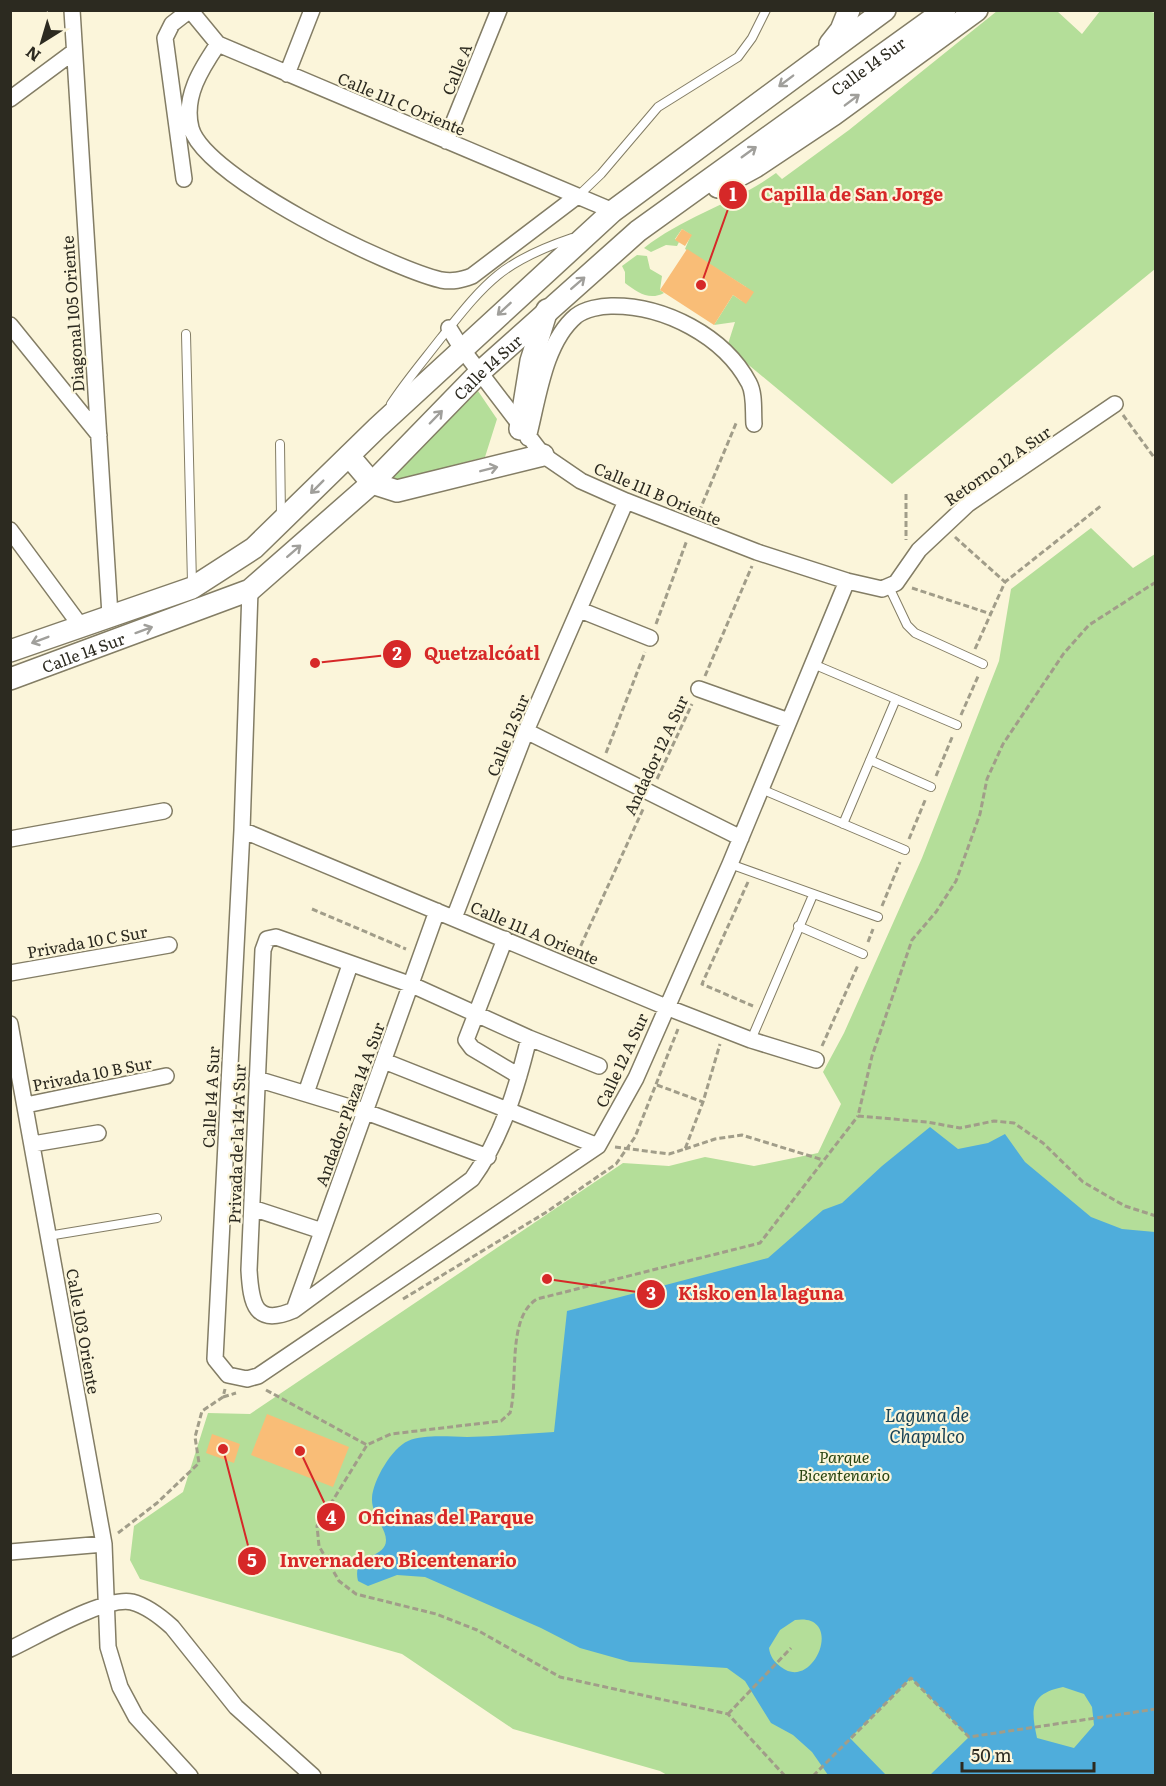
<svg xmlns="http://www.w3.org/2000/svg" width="1166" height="1786" viewBox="0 0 1166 1786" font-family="Literata,serif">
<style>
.green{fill:#b4de99}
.water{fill:#4faddb;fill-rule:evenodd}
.building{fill:#f9bd77}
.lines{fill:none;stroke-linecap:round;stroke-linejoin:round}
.service-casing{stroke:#837d65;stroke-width:10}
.minor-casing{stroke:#837d65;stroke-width:18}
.secondary-casing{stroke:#837d65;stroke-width:24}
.path{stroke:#a19d89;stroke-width:3;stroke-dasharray:6 3;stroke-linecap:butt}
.service{stroke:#fff;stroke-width:8}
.minor{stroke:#fff;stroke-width:15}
.secondary{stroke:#fff;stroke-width:21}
.oneway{stroke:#a09f9b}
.labels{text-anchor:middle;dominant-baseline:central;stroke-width:4.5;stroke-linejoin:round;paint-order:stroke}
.street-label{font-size:16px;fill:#2c2a20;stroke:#fbf5da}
.park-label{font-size:16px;font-style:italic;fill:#27430f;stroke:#fbf5da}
.water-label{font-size:18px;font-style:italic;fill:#194255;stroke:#fbf5da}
.leader{fill:none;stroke:#d62828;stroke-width:2}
.callout-dot{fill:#d62828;stroke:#fbf5da;stroke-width:2}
.mark-label{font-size:18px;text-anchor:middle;font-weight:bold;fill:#fff}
.callout-label{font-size:18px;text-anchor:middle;font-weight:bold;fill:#d62828;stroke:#fbf5da;stroke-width:4.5;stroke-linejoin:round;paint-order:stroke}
</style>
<rect width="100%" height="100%" fill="#fbf5da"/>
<path class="green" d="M 1144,10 L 1155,13 L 1155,269 L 892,484 L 727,347 L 735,322 L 714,325 L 733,295 L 742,301 L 746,287 L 685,249 L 691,235 L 682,229 L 675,239 L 679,242 L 677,246 L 666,245 L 651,252 L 644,248 C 684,216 735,203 776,173 L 782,179 L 849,130 L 997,11 L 1057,11 L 1082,34 L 1100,11 Z
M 637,255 L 647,256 L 650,269 L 662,276 L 660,290 L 664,293 C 649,301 637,292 625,283 L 625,272 L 622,266 Z
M 478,391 L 497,419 L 485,457 L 386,483 Z
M 1091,528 L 1133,568 L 1155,554 L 1155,1775 L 667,1775 L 660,1771 L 513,1729 L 402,1654 L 140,1579 L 130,1560 L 134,1526 L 183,1492 L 208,1413 L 250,1414 L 623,1163 L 669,1166 L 705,1157 L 754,1166 L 818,1153 L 841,1104 L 823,1072 L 844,1033 L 922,858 L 999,661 L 1011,589 Z"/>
<path class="water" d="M 930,1127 L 958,1149 L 988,1143 L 1005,1134 L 1025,1162 L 1091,1217 L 1122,1229 L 1155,1232 L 1155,1775 L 930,1775 L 969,1737 L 911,1678 L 850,1738 L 886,1775 L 828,1775 L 812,1752 L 793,1735 L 771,1723 L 745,1681 L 727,1668 L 630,1662 L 580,1648 L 541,1628 L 425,1577 L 397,1575 L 368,1586 L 358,1581 C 351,1552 386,1560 386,1540 C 386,1528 371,1514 372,1498 C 373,1480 392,1448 408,1441 C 425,1434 449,1437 467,1437 C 496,1436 526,1434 554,1432 L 567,1311 L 768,1258 L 823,1210 L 842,1203 L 882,1166 ZM 795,1620 C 846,1612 814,1693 781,1667 C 774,1662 770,1656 769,1648 L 780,1630 ZM 1063,1687 L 1084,1694 L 1092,1707 L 1094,1725 L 1074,1748 L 1037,1738 C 1031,1710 1029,1694 1063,1687 Z"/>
<path class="building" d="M 682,229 L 692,235 L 685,246 L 675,240 Z
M 687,249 L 754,292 L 746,304 L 733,295 L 714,325 L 660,290 Z
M 267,1414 L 349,1447 L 333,1487 L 251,1455 Z
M 212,1434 L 240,1444 L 234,1463 L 206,1453 Z"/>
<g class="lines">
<defs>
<path id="service" d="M 578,196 L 601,174 L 658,107 L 738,57 L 752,38 L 766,10
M 186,334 L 192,583
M 391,404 C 406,381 424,360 441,338 C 486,282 501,262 572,238
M 280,444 L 281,516
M 889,587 L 907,625 L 915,633 L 983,664
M 813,664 L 957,725
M 870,760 L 931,787
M 761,789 L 905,850
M 843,824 L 896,699
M 730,864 L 878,917
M 798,926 L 863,954
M 751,1040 L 813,895
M 48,1236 L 157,1218"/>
<path id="minor" d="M 72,10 L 110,615
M 190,10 L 218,44 L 613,211
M 218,44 C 201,69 183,97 191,128 C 205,178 390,268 441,280 C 453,282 461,280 472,276 L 576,197
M 287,74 L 312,10
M 10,99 L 72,53
M 446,141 L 499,10
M 184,179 L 165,38 L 172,24 L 190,10
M 10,325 L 99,435
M 449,328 L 462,349 L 543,455 L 581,481 L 626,501 L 757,552 L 847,581 L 882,589 L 896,583 L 919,550 L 968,504 L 1115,404
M 528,438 C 538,400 544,343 576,316 C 585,309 601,306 611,306 C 664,305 724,336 749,383 C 755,394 753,411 754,424
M 10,530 L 80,625
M 250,590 L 242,830 L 215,1359 L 228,1375 L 247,1379 L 258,1376 L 598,1146 L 636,1078 L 730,864 L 847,581
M 580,610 L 650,638
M 699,689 L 789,721
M 526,731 L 741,838
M 242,830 L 666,1007 L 751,1040 L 816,1060
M 10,839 L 164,811
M 454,918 L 526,731 L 626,501
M 505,939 L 466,1040 L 472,1048 L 519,1076
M 10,973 L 169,945
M 10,1024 L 104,1544 L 108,1647 L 120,1687 L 136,1717 L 190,1776
M 529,1038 C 517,1087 502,1138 472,1179 L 294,1310 C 255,1327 251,1304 249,1270 L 263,950 L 267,939 L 276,937 L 412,985 L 529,1038 L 599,1066
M 384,1061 L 598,1146
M 257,1079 L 366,1112 L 488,1157
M 306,1093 L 350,965
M 26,1105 L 166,1076
M 33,1144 L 98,1133
M 252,1208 L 322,1231
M 294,1310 L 437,911
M 10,1552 L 104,1544
M 10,1649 C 38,1636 105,1596 132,1602 C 147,1606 161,1617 172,1627 L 236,1707 L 313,1776"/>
<g id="secondary">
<path d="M 830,44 L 841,30 L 849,10"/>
<path d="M 718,187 L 755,167 L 833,115 L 977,10"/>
<path d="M 520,429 L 531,361 L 547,310"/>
<path d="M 349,456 L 372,483 L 397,491 L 543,455"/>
<path d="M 10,651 L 192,588 L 254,548 L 377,428 L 613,211 L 885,10"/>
<path id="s1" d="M 10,679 L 250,590 L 372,483 L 480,372 L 638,231 L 945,10"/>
</g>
</defs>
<use href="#service" class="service-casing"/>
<use href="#minor" class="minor-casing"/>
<use href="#secondary" class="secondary-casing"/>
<path class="path" d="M 1123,415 L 1156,460
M 906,494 L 906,540
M 699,512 L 737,421
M 955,537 L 1005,582
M 1156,582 L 1089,625 L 1064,653 L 1003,744 L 987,779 L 980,814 L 956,881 L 936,912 L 912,940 L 872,1056 L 858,1116 L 927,1122 L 960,1128 L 994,1121 L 1014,1123 L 1043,1143 L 1083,1182 L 1125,1206 L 1156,1216
M 912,588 L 991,614
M 656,624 L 687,540
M 975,649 L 1005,582 L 1102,505
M 705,676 L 752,566
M 961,715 L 979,674
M 606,753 L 645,652
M 936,776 L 953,735
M 657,779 L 692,704
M 909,839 L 926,798
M 748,882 L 702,984 L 753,1006
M 882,906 L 900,862
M 312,909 L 406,949
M 868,942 L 873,929
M 577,954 L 644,807
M 822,1046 L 858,965
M 657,1085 L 703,1102
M 615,1147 L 669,1154 L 685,1149 L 703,1102 L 720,1044
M 685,1149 L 715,1139 L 742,1135 L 823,1160
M 403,1299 L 545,1213 L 616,1164 L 635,1137 L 678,1029
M 266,1390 L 367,1445
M 223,1397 L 236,1393
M 118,1533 L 157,1503 L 199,1463 L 195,1437 L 202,1411 L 223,1397 L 225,1389
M 728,1714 L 791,1648
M 785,1776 L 728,1714 L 560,1677 L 477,1630 L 436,1614 L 356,1594 L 339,1581 L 319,1546 L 317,1526 L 367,1445 L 391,1434 L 501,1421 L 510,1413 C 519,1381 506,1318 537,1299 L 760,1243 L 858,1116
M 813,1776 L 911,1678 L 969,1737 L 1156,1709"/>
<use href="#service" class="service"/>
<use href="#minor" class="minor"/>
<use href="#secondary" class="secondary"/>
</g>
<defs><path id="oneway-shaft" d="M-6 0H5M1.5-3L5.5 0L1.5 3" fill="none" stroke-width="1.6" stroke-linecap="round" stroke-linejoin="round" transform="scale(1.5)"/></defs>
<g class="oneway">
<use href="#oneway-shaft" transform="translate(786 81) rotate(143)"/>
<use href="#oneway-shaft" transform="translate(852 100) rotate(-37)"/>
<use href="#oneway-shaft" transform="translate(749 152) rotate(-36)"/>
<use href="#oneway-shaft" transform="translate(578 283) rotate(-41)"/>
<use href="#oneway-shaft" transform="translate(504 309) rotate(137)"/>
<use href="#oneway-shaft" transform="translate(436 417) rotate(-46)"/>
<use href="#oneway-shaft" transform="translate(489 469) rotate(-14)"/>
<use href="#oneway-shaft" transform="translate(317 487) rotate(135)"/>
<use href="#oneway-shaft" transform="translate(294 551) rotate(-41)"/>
<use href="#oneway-shaft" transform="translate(144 630) rotate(-20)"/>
<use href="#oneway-shaft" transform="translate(40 640) rotate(159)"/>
</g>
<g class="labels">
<g class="street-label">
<text stroke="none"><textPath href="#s1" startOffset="1068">Calle 14 Sur</textPath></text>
<text transform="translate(456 69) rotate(-68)">Calle A</text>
<text transform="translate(402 103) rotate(23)">Calle 111 C Oriente</text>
<text transform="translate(72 314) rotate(-94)">Diagonal 105 Oriente</text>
<text stroke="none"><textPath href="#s1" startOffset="582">Calle 14 Sur</textPath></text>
<text transform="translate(997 465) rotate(-35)">Retorno 12 A Sur</text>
<text transform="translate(658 493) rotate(23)">Calle 111 B Oriente</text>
<text stroke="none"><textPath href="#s1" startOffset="78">Calle 14 Sur</textPath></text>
<text transform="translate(507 735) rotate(-68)">Calle 12 Sur</text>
<text transform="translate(655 755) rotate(-65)">Andador 12 A Sur</text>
<text transform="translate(535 932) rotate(23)">Calle 111 A Oriente</text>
<text transform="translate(87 941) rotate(-10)">Privada 10 C Sur</text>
<text transform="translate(621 1060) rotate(-65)">Calle 12 A Sur</text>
<text transform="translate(92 1073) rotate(-11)">Privada 10 B Sur</text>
<text transform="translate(210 1097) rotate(-87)">Calle 14 A Sur</text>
<text transform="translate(349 1104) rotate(-70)">Andador Plaza 14 A Sur</text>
<text transform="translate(236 1144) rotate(-88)">Privada de la 14 A Sur</text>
<text transform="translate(84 1331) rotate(80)">Calle 103 Oriente</text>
</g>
<g class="park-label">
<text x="844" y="1456">Parque<tspan x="844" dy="18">Bicentenario</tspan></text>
</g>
<g class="water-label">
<text x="927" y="1414">Laguna de<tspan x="927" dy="21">Chapulco</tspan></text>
</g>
</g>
<path class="leader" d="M701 285L733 195M315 663L397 654M547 1279L651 1294M300 1451L331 1517M223 1449L252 1561"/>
<g class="callout-dot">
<circle cx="701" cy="285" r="6"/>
<circle cx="315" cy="663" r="6"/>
<circle cx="547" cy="1279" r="6"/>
<circle cx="300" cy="1451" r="6"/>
<circle cx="223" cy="1449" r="6"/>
<circle cx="733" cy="195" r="15"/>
<circle cx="397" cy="654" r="15"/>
<circle cx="651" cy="1294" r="15"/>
<circle cx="331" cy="1517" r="15"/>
<circle cx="252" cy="1561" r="15"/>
</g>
<g class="mark-label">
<text x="733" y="201">1</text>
<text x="397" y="660">2</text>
<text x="651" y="1300">3</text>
<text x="331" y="1524">4</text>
<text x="252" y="1567">5</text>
</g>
<g class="callout-label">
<text x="852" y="201">Capilla de San Jorge</text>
<text x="482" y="660">Quetzalcóatl</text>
<text x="761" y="1300">Kisko en la laguna</text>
<text x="446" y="1524">Oficinas del Parque</text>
<text x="398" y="1567">Invernadero Bicentenario</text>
</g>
<rect width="1166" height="1786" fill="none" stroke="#2c2a20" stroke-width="24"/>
<g transform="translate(42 42) rotate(217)" stroke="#fbf5da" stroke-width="4.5" paint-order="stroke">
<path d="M0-4.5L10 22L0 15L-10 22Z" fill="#2c2a20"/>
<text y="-9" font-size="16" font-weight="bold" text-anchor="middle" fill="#2c2a20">N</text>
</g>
<path d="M962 1762v9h132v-9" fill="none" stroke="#2c2a20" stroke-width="3"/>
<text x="971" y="1762" font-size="18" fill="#2c2a20" stroke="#fbf5da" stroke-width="4.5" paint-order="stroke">50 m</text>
</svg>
